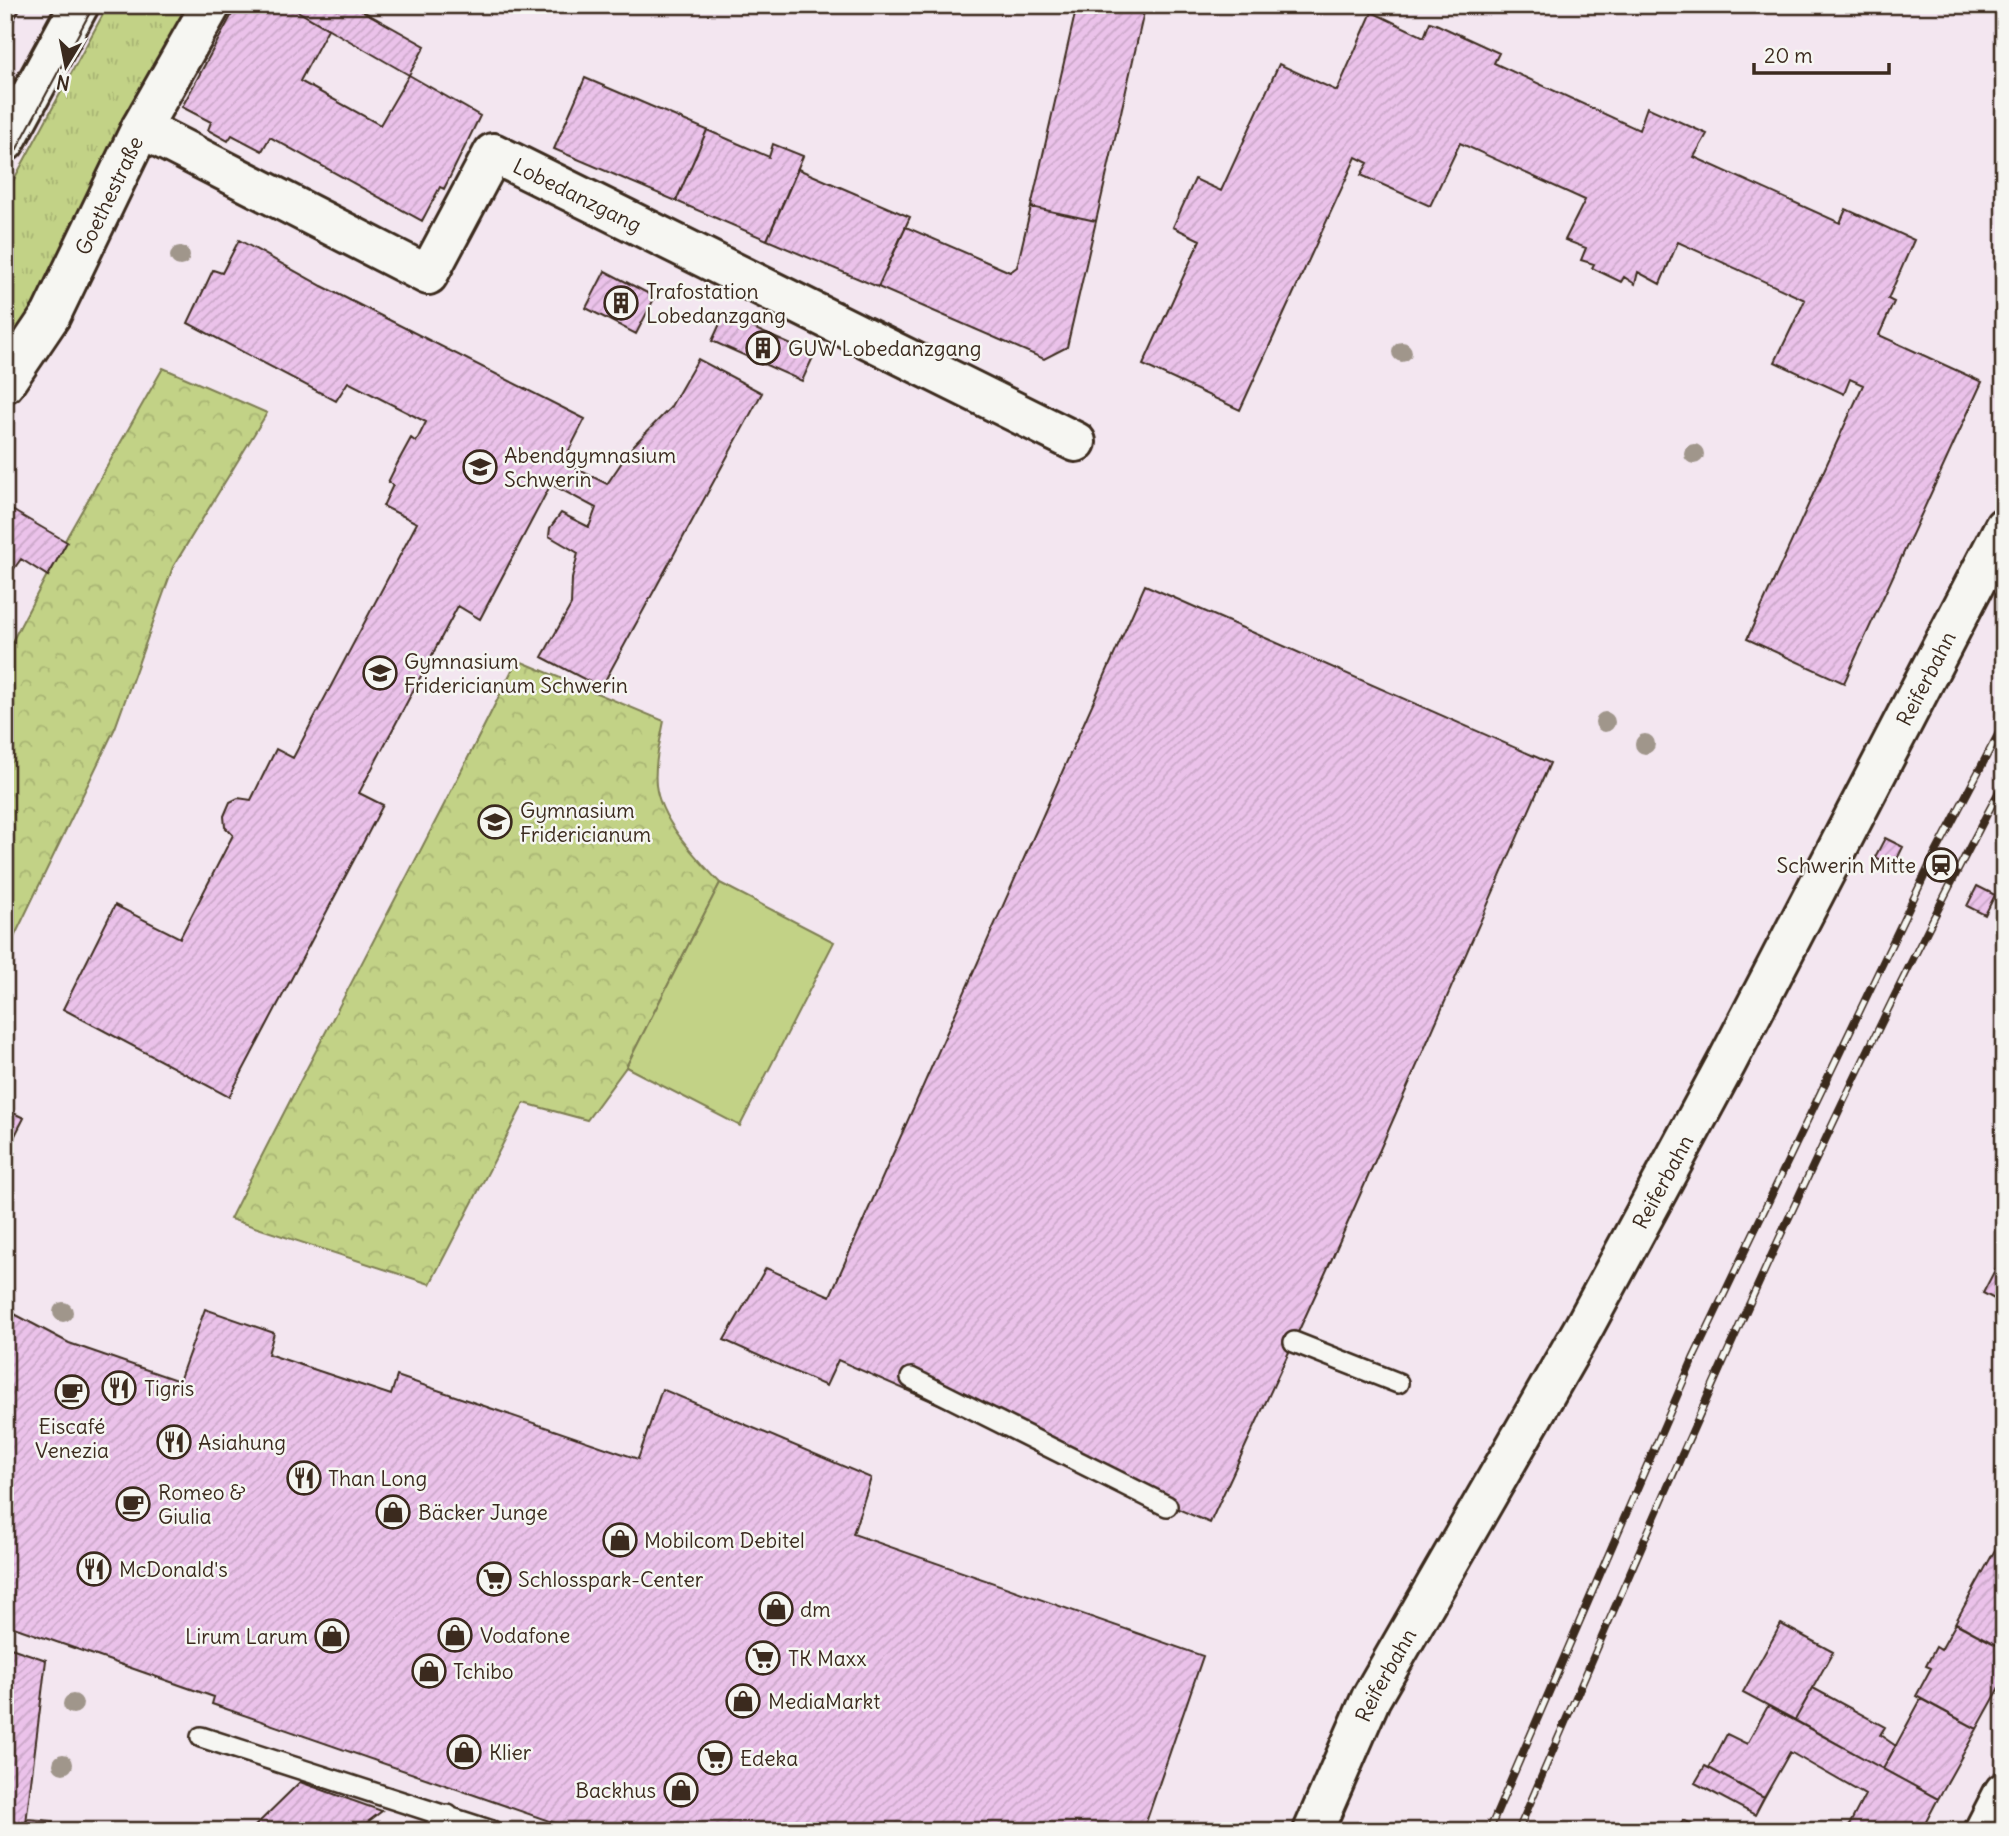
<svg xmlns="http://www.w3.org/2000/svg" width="2009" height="1836" viewBox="0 0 2009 1836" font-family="Delius,sans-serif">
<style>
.grass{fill:url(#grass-tufts);stroke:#7e7e52;stroke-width:2}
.park{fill:url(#park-crowns);stroke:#7e7e52;stroke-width:2}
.garden{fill:#c2d286;stroke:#7e7e52;stroke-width:2}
.building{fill:url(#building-hatch);stroke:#3b2a1e;stroke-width:2}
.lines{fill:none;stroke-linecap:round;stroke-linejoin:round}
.lane-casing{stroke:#3b2a1e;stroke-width:24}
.street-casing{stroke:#3b2a1e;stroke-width:44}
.lane{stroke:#f6f6f2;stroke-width:19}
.street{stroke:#f6f6f2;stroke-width:38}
.tram{stroke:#3b2a1e;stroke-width:2}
.rail-casing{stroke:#3b2a1e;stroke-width:8}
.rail{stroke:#f6f6f2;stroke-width:5;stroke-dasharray:16;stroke-linecap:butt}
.tree{fill:#a0968b}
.labels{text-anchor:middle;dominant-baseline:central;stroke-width:5;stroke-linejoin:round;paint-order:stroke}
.street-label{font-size:21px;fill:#3b2a1e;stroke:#f6f6f2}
.poi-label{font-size:21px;fill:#3b2a1e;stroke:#f6f6f2;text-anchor:start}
</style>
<defs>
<pattern id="grass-tufts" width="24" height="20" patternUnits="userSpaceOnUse" patternTransform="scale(1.75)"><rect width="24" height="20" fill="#c2d286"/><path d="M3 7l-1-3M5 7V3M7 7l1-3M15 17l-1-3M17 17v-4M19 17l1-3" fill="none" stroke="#a8b473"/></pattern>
<pattern id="park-crowns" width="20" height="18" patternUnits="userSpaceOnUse" patternTransform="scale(1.75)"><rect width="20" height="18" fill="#c2d286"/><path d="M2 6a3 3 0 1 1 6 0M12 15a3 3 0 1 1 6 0" fill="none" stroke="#a8b473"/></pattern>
<pattern id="building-hatch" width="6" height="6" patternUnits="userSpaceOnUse" patternTransform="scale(1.75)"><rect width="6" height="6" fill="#ebc2ea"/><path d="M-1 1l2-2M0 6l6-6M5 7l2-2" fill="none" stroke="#caa7c8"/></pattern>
</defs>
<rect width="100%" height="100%" fill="#f3e6f0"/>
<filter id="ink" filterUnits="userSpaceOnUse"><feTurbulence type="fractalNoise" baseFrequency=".0143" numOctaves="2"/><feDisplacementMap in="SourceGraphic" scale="14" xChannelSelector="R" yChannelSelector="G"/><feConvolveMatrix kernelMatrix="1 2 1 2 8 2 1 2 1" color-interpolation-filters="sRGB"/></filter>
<g filter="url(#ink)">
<path class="grass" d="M 108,5 L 211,5 L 5,383 L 5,196 Z"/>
<path class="park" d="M 163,368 L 267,413 L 173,567 L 115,728 L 5,956 L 5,655 L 68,535 Z
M 517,660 L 664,721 C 660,742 654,764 656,785 C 660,821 697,858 720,883 L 626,1067 L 587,1120 L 524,1103 L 430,1284 L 230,1219 C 323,1032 425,848 517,660 Z"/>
<path class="garden" d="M 720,883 L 834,942 L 740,1126 L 626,1067 Z"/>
<path class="building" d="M 5,5 L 22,5 L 5,36 Z
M 237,5 L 287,5 L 328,29 L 300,81 L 380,125 L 409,75 L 480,116 L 444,189 L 440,187 L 422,221 L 270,137 L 262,151 L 232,135 L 228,141 L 208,130 L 211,122 L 182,107 Z
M 287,5 L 329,5 L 338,10 L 352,5 L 425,46 L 409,75 Z
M 1077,5 L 1144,12 L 1096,221 L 1031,207 Z
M 1098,5 L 1161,5 L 1160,10 L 1145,7 L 1144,12 Z
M 1372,12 L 1424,37 L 1430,22 L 1436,24 L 1499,53 L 1494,63 L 1639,130 L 1647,107 L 1707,134 L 1694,157 L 1840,223 L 1846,209 L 1914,240 L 1888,299 L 1894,302 L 1879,335 L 1982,382 L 1844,683 L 1747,639 L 1863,385 L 1850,379 L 1844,394 L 1775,362 L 1805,300 L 1678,242 L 1660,284 L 1638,272 L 1635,284 L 1624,277 L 1621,282 L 1592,268 L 1594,264 L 1581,260 L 1586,248 L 1565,240 L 1585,200 L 1460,143 L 1430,206 L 1361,175 L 1368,163 L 1356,157 L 1240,410 L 1143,365 L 1200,240 L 1173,227 L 1195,179 L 1221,191 L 1279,64 L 1337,91 Z
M 585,78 L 707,130 L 676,201 L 554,149 Z
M 707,130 L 769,157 L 773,144 L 803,156 L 767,240 L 676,201 Z
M 798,169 L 910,217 L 878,287 L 767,240 Z
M 1031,207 L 1096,221 L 1067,347 L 1044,359 L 878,287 L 906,227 L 1010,272 L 1017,267 Z
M 239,240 L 322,286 L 585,419 L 563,462 L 607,484 L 633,446 L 670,408 L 698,359 L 762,393 L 601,688 L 542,657 L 571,605 L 572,579 L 578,553 L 549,536 L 550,528 L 561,513 L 589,527 L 596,508 L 551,484 L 480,619 L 458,606 L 359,793 L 383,805 L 229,1097 L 63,1009 L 115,905 L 180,938 L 233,835 L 225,827 L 224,816 L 230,802 L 238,798 L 251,800 L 276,749 L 293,758 L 417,523 L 383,506 L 393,485 L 388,482 L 399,460 L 411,438 L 416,442 L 426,422 L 348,382 L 336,401 L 188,323 L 213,270 L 222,273 Z
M 605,271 L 655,297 L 636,334 L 586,308 Z
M 724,315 L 814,355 L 802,381 L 712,341 Z
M 5,506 L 67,542 L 48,576 L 21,559 L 8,577 L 14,580 L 5,593 Z
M 1145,585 L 1550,763 L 1330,1263 L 1210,1523 L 838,1360 L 826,1386 L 724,1340 L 766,1268 L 830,1296 Z
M 1885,838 L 1903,847 L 1893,867 L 1875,857 Z
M 1977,886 L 1995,895 L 1985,915 L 1967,906 Z
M 5,1109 L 24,1118 L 5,1155 Z
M 1998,1264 L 2004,1267 L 2004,1304 L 1983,1293 Z
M 5,1309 L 69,1343 L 179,1381 L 205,1309 L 274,1333 L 268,1354 L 391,1395 L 397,1376 L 638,1459 L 662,1389 L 871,1478 L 853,1534 L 1203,1656 L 1143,1831 L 578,1831 L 212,1704 L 214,1697 L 5,1624 Z
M 1996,1548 L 2004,1552 L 2004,1649 L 1955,1623 Z
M 1956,1623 L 2004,1649 L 2004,1680 L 1977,1729 L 1916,1696 L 1931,1668 L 1926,1666 L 1936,1647 L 1941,1650 Z
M 1781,1624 L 1833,1652 L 1795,1720 L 1743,1692 Z
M 5,1646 L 46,1660 L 25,1831 L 5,1829 Z
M 1813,1688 L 1885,1727 L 1880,1735 L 1896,1746 L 1883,1769 L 1795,1720 Z
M 1921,1699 L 1977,1729 L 1938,1799 L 1883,1769 Z
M 1768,1706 L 1938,1799 L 1921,1831 L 1846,1831 L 1865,1795 L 1790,1752 L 1764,1798 L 1709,1768 L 1727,1734 L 1747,1744 Z
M 1705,1766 L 1764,1798 L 1755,1815 L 1695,1783 Z
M 300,1782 L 382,1811 L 361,1827 L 361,1831 L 250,1831 Z
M 27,1819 L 53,1821 L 52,1831 L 25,1831 Z
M 1683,1820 L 1702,1829 L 1705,1831 L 1677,1831 Z"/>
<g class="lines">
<defs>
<path id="lane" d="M 1294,1342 L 1398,1383
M 911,1378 L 1167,1506
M 201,1737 L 492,1831
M 432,1831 L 448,1815"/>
<g id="street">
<path id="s1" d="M 141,128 L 428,275 L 493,153 L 1076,442"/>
<path d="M 5,142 L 79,5"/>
<path id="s2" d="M 5,383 L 51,315 L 141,128 L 211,5"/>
<path id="s3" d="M 1313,1831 L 1371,1698 L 1584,1327 L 1727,1062 L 2004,527"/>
<path d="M 1984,1831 L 2004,1792"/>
</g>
</defs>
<use href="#lane" class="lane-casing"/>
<use href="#street" class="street-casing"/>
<use href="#lane" class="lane"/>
<use href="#street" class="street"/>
<path class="tram" d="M 5,101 L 57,5
M 5,171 L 94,5"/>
<defs>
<path id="rail" d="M 1489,1831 L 1693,1359 L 1932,860 L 2004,723
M 1518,1831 C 1671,1477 1823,1122 2004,782"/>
</defs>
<use href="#rail" class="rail-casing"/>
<use href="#rail" class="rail"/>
</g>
<g class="tree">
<circle cx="180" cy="256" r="10"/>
<circle cx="1402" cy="352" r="10"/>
<circle cx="1694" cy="454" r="10"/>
<circle cx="1605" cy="722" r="10"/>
<circle cx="1645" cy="744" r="10"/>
<circle cx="63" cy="1312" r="10"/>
<circle cx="73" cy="1704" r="10"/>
<circle cx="63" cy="1764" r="10"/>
</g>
</g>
<defs>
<symbol id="building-ring" viewBox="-11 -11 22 22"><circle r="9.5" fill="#f6f6f2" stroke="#3b2a1e" stroke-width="1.5"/><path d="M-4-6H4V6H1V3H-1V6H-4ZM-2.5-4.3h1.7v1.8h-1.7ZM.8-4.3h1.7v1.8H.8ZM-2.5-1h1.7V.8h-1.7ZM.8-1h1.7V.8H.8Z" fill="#3b2a1e"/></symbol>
<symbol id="school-ring" viewBox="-11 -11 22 22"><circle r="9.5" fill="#f6f6f2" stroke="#3b2a1e" stroke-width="1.5"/><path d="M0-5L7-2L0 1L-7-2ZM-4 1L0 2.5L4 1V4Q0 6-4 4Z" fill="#3b2a1e"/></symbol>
<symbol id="station-ring" viewBox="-11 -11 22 22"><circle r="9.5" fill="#f6f6f2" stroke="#3b2a1e" stroke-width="1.5"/><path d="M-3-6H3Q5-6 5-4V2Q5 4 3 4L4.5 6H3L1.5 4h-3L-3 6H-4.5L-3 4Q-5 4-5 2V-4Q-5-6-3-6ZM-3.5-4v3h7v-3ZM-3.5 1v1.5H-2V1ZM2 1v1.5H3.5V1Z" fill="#3b2a1e"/></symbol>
<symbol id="restaurant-ring" viewBox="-11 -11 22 22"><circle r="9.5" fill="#f6f6f2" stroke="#3b2a1e" stroke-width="1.5"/><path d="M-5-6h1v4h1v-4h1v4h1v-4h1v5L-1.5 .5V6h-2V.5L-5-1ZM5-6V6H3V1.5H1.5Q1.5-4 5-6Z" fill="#3b2a1e"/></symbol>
<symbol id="cafe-ring" viewBox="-11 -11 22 22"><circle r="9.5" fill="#f6f6f2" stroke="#3b2a1e" stroke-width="1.5"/><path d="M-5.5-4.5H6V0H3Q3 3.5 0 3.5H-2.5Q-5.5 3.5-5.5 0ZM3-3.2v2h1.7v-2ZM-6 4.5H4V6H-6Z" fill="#3b2a1e"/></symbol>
<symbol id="shop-ring" viewBox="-11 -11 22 22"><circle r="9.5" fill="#f6f6f2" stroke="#3b2a1e" stroke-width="1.5"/><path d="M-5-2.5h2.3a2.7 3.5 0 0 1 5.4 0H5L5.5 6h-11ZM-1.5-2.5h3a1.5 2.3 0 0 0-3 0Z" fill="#3b2a1e"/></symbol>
<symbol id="supermarket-ring" viewBox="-11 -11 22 22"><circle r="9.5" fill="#f6f6f2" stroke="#3b2a1e" stroke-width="1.5"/><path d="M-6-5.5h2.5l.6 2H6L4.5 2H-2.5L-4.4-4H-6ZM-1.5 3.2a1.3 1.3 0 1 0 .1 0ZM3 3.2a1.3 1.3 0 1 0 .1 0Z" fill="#3b2a1e"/></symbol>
</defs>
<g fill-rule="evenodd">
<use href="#building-ring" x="602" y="284" width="38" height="38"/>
<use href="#building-ring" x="744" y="329" width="38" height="38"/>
<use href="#school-ring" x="461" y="448" width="38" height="38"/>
<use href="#school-ring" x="361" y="654" width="38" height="38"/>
<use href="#school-ring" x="476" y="803" width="38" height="38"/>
<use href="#station-ring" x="1922" y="846" width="38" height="38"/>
<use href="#restaurant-ring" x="100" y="1369" width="38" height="38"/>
<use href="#cafe-ring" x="53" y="1373" width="38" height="38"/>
<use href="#restaurant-ring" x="155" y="1423" width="38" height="38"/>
<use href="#restaurant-ring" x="285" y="1459" width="38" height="38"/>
<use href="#cafe-ring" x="114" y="1485" width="38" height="38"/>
<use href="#shop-ring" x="374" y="1493" width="38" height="38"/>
<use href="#shop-ring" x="601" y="1521" width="38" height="38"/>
<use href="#restaurant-ring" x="75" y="1550" width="38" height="38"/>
<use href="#supermarket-ring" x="475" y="1560" width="38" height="38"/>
<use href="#shop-ring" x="757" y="1590" width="38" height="38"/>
<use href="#shop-ring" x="436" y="1616" width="38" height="38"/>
<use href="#shop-ring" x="313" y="1617" width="38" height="38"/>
<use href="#supermarket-ring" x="744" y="1639" width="38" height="38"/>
<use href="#shop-ring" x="410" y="1652" width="38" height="38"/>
<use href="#shop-ring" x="724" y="1682" width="38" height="38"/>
<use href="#shop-ring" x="445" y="1733" width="38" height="38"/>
<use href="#supermarket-ring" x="696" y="1739" width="38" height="38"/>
<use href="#shop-ring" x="662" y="1771" width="38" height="38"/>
</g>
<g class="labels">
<g class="street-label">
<text stroke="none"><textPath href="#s2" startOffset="215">Goethestraße</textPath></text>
<text stroke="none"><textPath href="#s1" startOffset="555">Lobedanzgang</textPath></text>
<text stroke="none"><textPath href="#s3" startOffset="1306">Reiferbahn</textPath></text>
<text stroke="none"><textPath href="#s3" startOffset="738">Reiferbahn</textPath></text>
<text stroke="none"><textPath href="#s3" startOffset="172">Reiferbahn</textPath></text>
</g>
<g class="poi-label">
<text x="646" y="291">Trafostation<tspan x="646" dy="24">Lobedanzgang</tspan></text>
<text x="788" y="348">GUW Lobedanzgang</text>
<text x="504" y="455">Abendgymnasium<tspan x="504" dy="24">Schwerin</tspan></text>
<text x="404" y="661">Gymnasium<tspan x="404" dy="24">Fridericianum Schwerin</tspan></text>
<text x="520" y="810">Gymnasium<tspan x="520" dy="24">Fridericianum</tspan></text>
<text x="1916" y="865" text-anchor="end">Schwerin Mitte</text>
<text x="144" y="1388">Tigris</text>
<text x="72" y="1426" text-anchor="middle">Eiscafé<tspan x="72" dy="24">Venezia</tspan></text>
<text x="198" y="1442">Asiahung</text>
<text x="328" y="1478">Than Long</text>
<text x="158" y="1492">Romeo &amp;<tspan x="158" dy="24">Giulia</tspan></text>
<text x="418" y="1512">Bäcker Junge</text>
<text x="644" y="1540">Mobilcom Debitel</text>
<text x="119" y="1569">McDonald's</text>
<text x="518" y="1579">Schlosspark-Center</text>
<text x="800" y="1609">dm</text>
<text x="480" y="1635">Vodafone</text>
<text x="308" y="1636" text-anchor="end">Lirum Larum</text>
<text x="788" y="1658">TK Maxx</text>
<text x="453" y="1671">Tchibo</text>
<text x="768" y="1701">MediaMarkt</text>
<text x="489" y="1752">Klier</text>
<text x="740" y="1758">Edeka</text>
<text x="656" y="1790" text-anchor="end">Backhus</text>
</g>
</g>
<rect width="2009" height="1836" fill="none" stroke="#f6f6f2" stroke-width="28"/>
<rect x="14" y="14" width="1981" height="1808" fill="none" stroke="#3b2a1e" stroke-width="2.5" filter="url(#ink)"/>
<g transform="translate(66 66) rotate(190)" stroke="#f6f6f2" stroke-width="5" paint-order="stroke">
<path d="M0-5L12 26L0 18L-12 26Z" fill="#3b2a1e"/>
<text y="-10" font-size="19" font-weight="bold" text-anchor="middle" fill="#3b2a1e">N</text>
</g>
<path d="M1754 63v10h135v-10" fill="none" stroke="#3b2a1e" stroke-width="3.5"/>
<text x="1764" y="63" font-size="21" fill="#3b2a1e" stroke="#f6f6f2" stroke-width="5" paint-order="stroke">20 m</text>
</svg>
